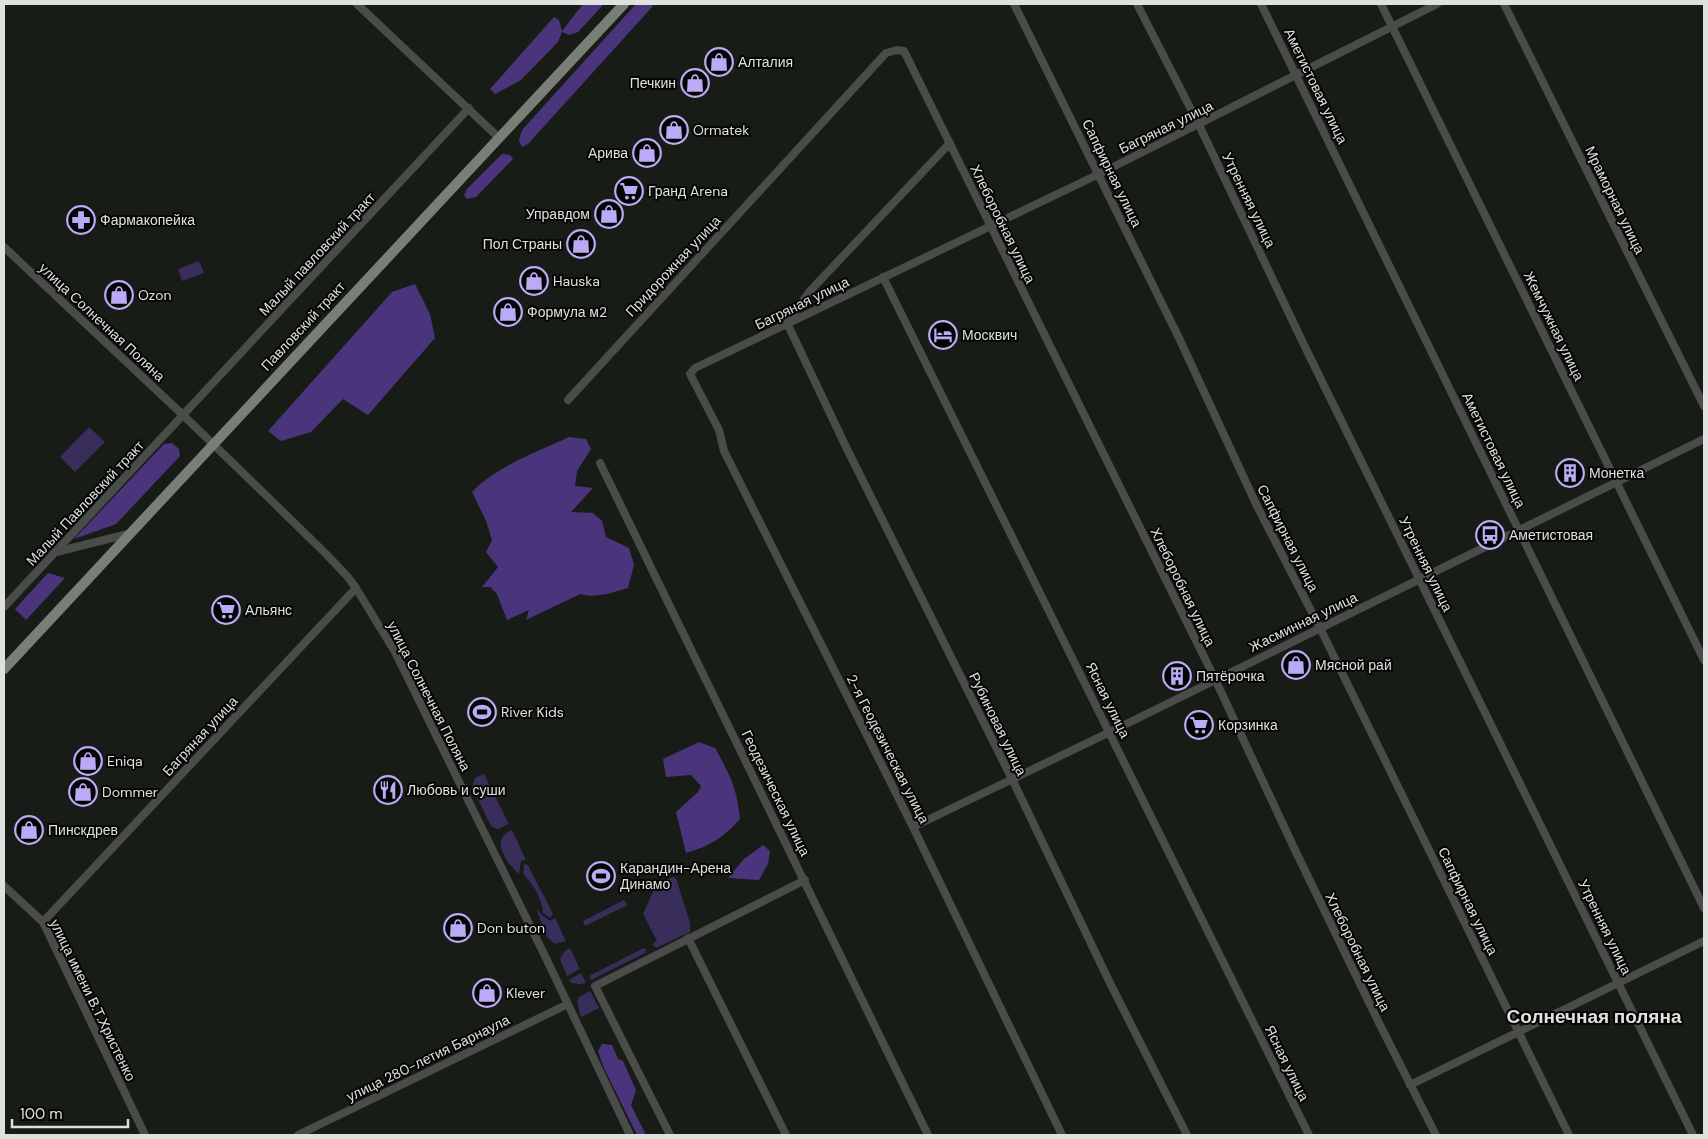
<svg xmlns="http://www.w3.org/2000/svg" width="1708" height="1139" viewBox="0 0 1708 1139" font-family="'DM Sans',sans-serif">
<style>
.green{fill:#392d5b}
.forest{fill:#4a357c}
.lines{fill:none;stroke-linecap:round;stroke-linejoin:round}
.minor{stroke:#4a4c49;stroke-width:8}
.major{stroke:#797e77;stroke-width:10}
.labels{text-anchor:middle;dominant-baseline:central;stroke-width:4;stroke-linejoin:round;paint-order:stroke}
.poi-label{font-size:14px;fill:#dee1dd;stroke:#050604;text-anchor:start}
.street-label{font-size:14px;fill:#dee1dd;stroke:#050604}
.district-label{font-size:19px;font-weight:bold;fill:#dee1dd;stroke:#050604}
</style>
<rect width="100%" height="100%" fill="#181c16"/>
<path class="green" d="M 199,261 L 204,273 L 182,281 L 178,269 Z
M 89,427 L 105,442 L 75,472 L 60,457 Z
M 484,774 L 509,824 L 498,829 L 492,827 L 490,824 L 472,787 L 475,778 Z
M 512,830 L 526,860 L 521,861 L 519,874 C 511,868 496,848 502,838 C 504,834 508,832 512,830 Z
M 524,864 L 528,865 L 553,914 L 550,918 L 543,913 C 542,898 533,884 523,874 Z
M 673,877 L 676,878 L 690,923 L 690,932 L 656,948 L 652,944 L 657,941 L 643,914 L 656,885 Z
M 624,900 L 627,905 L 585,926 L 583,921 Z
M 536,908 L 543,916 L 550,921 L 555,918 L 566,941 L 555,944 L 547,937 Z
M 570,948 L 580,969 L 567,976 L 560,959 L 564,952 Z
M 644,948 L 646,949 L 645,953 L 591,980 L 589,976 Z
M 581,973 L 586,983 L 579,984 L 571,983 L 569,980 Z
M 590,991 L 599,1008 L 581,1017 L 577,1002 L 579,997 Z"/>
<path class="forest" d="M 583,4 L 604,4 L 578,32 L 569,35 L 562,32 L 558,42 L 521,80 L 495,94 L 490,89 L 554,17 L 559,20 L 562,31 Z
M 636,4 L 650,4 L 653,6 L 528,144 L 522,147 L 519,140 L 522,130 Z
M 502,154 L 510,155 L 513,159 L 476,197 L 467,199 L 464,195 L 467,189 Z
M 415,284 L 430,314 L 435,338 L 368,415 L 343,399 L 311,432 L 281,441 L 268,431 L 392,292 Z
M 569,437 L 586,439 L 591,449 L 577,471 L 575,486 L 593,488 L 571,512 L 593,513 L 602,521 L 606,537 L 629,548 L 634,565 L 628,588 L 607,594 L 590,596 L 580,594 L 526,620 L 529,610 L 507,620 L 497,594 L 490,587 L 482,587 L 498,567 L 486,552 L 492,540 L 486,521 L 472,492 C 495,467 539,451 569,437 Z
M 172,443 L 179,449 L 180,456 L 116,524 L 74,539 L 164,444 Z
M 48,573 L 65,578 L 26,620 L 15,609 Z
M 699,742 L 715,748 C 730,775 737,788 740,819 C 721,839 712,845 686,853 L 676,812 L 698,792 L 701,786 L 691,775 L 666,777 L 663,759 Z
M 763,845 L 770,851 L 768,864 L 759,880 L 728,878 L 744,859 Z
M 602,1044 L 612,1045 L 618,1059 L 623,1061 L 636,1090 L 631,1105 L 646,1135 L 637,1135 L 603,1066 L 598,1051 Z"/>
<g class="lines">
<path class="minor" d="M 357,4 L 498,137
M 1014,4 L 1179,338 L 1257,506 L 1320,628 L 1569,1135
M 1137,4 L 1199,125 L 1306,349 L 1693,1135
M 1261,4 L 1704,908
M 1381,4 L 1704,660
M 1504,4 L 1704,406
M 950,143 L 810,291 L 787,323 L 847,449 L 1012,779 L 1110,983 L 1187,1135
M 4,247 L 184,416 L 276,505 L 326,554 L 347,576 L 356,588 L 395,652 L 546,958 L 630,1135
M 883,277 L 1309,1135
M 568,400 L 886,53 L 897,50 L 904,51 L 1215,679 L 1295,850 L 1380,1025 L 1436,1135
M 600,463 L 928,1135
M 56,552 L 128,534
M 4,607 L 469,108
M 913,827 L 1110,732 L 1704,439
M 4,886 L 43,922 L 145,1135
M 43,922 L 356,588
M 688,938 L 786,1135
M 1410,1085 L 1704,941
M 298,1135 L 568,1004
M 670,1135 L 595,986 L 805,880
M 1062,1135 L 913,827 L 724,451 L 719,430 L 690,374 L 695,368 L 1099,174 L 1437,4"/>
<path class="major" d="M 4,669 L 624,4"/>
</g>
<defs>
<symbol id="shop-ring" viewBox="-11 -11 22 22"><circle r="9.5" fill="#050604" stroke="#bbaaf6" stroke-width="1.5"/><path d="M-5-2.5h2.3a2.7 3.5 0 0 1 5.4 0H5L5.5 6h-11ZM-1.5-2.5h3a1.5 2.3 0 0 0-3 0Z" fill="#bbaaf6"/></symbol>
<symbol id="supermarket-ring" viewBox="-11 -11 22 22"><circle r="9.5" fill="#050604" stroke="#bbaaf6" stroke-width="1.5"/><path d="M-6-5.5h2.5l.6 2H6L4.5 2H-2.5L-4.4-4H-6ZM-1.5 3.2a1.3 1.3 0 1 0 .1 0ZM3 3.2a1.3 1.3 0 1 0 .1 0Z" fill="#bbaaf6"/></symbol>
<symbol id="pharmacy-ring" viewBox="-11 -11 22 22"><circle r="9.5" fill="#050604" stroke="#bbaaf6" stroke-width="1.5"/><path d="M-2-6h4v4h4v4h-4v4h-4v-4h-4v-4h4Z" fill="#bbaaf6"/></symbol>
<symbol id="hotel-ring" viewBox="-11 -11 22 22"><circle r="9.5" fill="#050604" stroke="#bbaaf6" stroke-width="1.5"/><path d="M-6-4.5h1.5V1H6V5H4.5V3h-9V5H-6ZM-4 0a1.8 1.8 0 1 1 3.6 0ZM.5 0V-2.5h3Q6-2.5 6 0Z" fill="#bbaaf6"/></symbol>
<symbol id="building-ring" viewBox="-11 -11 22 22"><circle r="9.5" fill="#050604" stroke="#bbaaf6" stroke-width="1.5"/><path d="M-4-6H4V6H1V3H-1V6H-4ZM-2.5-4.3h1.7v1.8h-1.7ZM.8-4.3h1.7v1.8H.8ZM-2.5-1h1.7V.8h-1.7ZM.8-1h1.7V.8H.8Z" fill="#bbaaf6"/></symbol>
<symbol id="bus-ring" viewBox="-11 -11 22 22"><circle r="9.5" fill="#050604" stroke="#bbaaf6" stroke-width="1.5"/><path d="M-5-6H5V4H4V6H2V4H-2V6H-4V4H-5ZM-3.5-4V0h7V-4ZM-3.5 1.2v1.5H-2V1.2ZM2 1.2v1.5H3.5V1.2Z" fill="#bbaaf6"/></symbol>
<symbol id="stadium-ring" viewBox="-11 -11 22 22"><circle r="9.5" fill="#050604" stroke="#bbaaf6" stroke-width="1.5"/><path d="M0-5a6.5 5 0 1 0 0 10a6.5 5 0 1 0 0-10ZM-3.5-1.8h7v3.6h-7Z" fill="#bbaaf6"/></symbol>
<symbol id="restaurant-ring" viewBox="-11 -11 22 22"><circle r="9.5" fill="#050604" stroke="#bbaaf6" stroke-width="1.5"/><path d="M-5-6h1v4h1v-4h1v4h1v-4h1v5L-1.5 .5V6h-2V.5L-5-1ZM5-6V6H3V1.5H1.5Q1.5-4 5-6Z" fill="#bbaaf6"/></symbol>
</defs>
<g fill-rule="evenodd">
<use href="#shop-ring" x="703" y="46" width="32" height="32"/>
<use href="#shop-ring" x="679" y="67" width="32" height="32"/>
<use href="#shop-ring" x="658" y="114" width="32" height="32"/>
<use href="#shop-ring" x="631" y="137" width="32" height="32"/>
<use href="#supermarket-ring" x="613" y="175" width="32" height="32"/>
<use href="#shop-ring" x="593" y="198" width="32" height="32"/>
<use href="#pharmacy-ring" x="65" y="204" width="32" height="32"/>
<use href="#shop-ring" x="565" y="228" width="32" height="32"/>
<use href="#shop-ring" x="518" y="265" width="32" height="32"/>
<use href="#shop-ring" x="103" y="279" width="32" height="32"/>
<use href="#shop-ring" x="492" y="296" width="32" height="32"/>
<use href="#hotel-ring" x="927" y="319" width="32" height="32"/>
<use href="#building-ring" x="1554" y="457" width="32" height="32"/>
<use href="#bus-ring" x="1474" y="519" width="32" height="32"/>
<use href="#supermarket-ring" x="210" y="594" width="32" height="32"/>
<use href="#shop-ring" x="1280" y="649" width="32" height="32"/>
<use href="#building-ring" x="1161" y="660" width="32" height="32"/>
<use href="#stadium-ring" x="466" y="696" width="32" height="32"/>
<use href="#supermarket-ring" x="1183" y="709" width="32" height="32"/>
<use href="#shop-ring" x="72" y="745" width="32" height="32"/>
<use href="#restaurant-ring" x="372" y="774" width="32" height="32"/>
<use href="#shop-ring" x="67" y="776" width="32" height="32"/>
<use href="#shop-ring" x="13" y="814" width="32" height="32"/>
<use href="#stadium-ring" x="585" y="860" width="32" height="32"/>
<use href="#shop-ring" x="442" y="912" width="32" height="32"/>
<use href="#shop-ring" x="471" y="977" width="32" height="32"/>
</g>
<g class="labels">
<g class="poi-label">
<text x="738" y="62">Алталия</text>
<text x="676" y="83" text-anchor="end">Печкин</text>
<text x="693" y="130">Ormatek</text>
<text x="628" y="153" text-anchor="end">Арива</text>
<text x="648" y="191">Гранд Arena</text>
<text x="590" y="214" text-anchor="end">Управдом</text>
<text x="100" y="220">Фармакопейка</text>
<text x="562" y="244" text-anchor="end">Пол Страны</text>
<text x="553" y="281">Hauska</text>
<text x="138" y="295">Ozon</text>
<text x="527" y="312">Формула м2</text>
<text x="962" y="335">Москвич</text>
<text x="1589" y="473">Монетка</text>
<text x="1509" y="535">Аметистовая</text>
<text x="245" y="610">Альянс</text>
<text x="1315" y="665">Мясной рай</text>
<text x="1196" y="676">Пятёрочка</text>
<text x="501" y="712">River Kids</text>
<text x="1218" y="725">Корзинка</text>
<text x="107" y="761">Eniqa</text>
<text x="407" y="790">Любовь и суши</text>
<text x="102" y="792">Dommer</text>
<text x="48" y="830">Пинскдрев</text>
<text x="620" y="868">Карандин-Арена<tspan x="620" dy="16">Динамо</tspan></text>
<text x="477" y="928">Don buton</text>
<text x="506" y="993">Klever</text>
</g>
<g class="street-label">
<text transform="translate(1316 86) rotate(64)">Аметистовая улица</text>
<text transform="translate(1166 127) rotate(-26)">Багряная улица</text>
<text transform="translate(1112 173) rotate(64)">Сапфирная улица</text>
<text transform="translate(1249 200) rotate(64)">Утренняя улица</text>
<text transform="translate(1615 200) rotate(64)">Мраморная улица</text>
<text transform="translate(1003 224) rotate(64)">Хлеборобная улица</text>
<text transform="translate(317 254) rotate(-47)">Малый павловский тракт</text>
<text transform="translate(673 266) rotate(-47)">Придорожная улица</text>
<text transform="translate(802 303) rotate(-26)">Багряная улица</text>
<text transform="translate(102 322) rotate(43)">улица Солнечная Поляна</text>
<text transform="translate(303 326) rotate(-47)">Павловский тракт</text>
<text transform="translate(1554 326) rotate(64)">Жемчужная улица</text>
<text transform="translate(1494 450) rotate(64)">Аметистовая улица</text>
<text transform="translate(85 503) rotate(-47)">Малый Павловский тракт</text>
<text transform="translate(1288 538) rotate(63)">Сапфирная улица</text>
<text transform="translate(1426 564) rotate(64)">Утренняя улица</text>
<text transform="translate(1183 587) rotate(64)">Хлеборобная улица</text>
<text transform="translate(1303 622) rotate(-26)">Жасминная улица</text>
<text transform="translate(429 696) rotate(63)">улица Солнечная Поляна</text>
<text transform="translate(1108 700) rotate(64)">Ясная улица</text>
<text transform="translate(998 724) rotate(64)">Рубиновая улица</text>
<text transform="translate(200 736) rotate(-47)">Багряная улица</text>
<text transform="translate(888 749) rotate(63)">2-я Геодезическая улица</text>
<text transform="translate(776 793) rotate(64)">Геодезическая улица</text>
<text transform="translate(1468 901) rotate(64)">Сапфирная улица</text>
<text transform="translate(1605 927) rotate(64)">Утренняя улица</text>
<text transform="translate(1358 952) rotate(64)">Хлеборобная улица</text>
<text transform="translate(93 1000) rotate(64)">улица имени В.Т.Христенко</text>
<text transform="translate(428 1058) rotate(-26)">улица 280-летия Барнаула</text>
<text transform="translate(1287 1063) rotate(64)">Ясная улица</text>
</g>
<g class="district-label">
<text x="1594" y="1016">Солнечная поляна</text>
</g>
</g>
<rect width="1708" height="1139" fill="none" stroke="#dee1dd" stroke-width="10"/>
<path d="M12 1119v8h116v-8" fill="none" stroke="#dee1dd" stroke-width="2.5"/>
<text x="20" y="1119" font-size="15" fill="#dee1dd" stroke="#050604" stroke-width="4" paint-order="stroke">100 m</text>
</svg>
